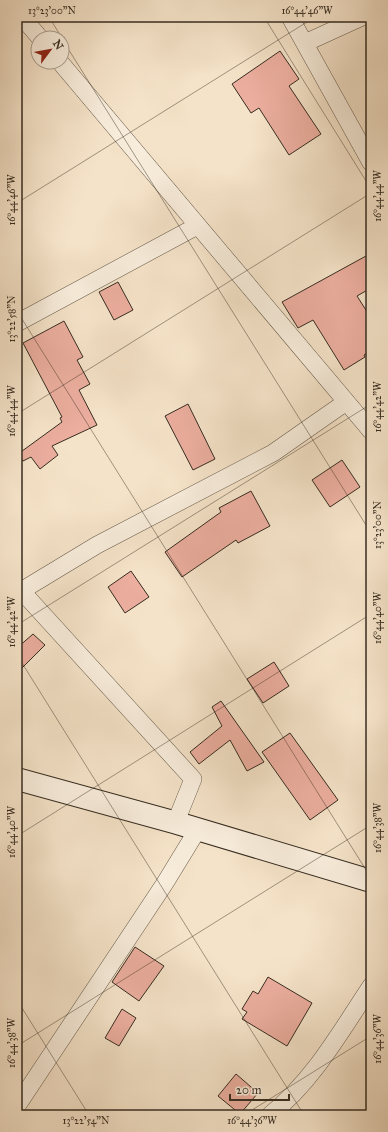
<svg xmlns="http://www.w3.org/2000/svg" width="388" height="1132" viewBox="0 0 388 1132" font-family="'IM FELL Great Primer',serif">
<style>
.building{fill:#ecae9f;stroke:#362c20}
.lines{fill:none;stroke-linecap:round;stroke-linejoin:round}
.street-casing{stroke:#665a4a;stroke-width:18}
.secondary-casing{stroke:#362c20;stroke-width:24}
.street{stroke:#f8eddc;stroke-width:17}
.secondary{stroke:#f8eddc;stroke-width:22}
.ticks{fill:none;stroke:#362c20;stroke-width:1;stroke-opacity:0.45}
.neatline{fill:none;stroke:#362c20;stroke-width:1.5}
.ticks-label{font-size:10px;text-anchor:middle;fill:#362c20}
</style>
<rect width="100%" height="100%" fill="#f5e3c9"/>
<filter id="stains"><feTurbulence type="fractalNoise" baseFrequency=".005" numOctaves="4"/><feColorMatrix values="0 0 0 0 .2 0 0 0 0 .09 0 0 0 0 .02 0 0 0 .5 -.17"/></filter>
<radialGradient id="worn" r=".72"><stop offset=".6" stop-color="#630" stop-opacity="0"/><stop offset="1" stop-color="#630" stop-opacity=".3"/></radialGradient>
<path class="building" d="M 280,51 L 299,79 L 289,86 L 321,134 L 289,155 L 259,108 L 251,113 L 232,84 Z
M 366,256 L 371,266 L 371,288 L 357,296 L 371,318 L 371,351 L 364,355 L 365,357 L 344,370 L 313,320 L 298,328 L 282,302 Z
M 118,282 L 133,310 L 114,320 L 99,292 Z
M 64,321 L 83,357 L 77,360 L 90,384 L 79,390 L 97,425 L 52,446 L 58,455 L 40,469 L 31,457 L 23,461 L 18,454 L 62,422 L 60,418 L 62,417 L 23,343 Z
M 188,404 L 215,459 L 193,470 L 165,416 Z
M 342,460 L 360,487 L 330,507 L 312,480 Z
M 251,491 L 270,526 L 238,543 L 236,540 L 182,577 L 165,552 L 221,512 L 219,508 Z
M 131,571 L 149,597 L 125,613 L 108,587 Z
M 33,634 L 45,645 L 17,673 L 17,648 Z
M 274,662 L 289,686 L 263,703 L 247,679 Z
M 221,701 L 264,762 L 247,771 L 230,740 L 199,764 L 190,752 L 222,726 L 212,707 Z
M 290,733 L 338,800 L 310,820 L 262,752 Z
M 135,947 L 164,966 L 139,1001 L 112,982 Z
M 268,977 L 312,1003 L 287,1046 L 242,1019 L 247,1012 L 242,1009 L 253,991 L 258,994 Z
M 122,1009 L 136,1018 L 119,1046 L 105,1038 Z
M 236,1074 L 258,1093 L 240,1114 L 218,1096 Z"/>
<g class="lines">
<defs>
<path id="street" d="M 22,17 L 40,38
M 290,17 L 371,163
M 305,43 L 362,17
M 60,62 L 371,431
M 17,323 L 197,226
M 17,586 L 193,779 L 179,814 L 177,823
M 21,591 L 97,545 L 273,453 L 346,402
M 17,1106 L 165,883 L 198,829
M 270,1115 C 313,1081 341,1031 371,986"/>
<path id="secondary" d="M 17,779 L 177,823 L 371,881"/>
</defs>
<use href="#street" class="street-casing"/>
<use href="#secondary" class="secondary-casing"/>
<use href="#street" class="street"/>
<use href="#secondary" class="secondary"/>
</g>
<path class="ticks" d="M 49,17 L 62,38M 264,17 L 371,189M 62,39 L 371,533M 17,203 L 315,17M 17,311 L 371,878M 17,414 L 371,193M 17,625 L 371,404M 17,655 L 304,1115M 17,836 L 371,614M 17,1000 L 89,1115M 17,1046 L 371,825M 244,1115 L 371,1036"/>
<rect width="388" height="1132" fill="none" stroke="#f5e3c9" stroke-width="44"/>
<g transform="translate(50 50) rotate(58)"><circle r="19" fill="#f8eddc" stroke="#aaa091"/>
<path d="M0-3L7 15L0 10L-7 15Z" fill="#8f2418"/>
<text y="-6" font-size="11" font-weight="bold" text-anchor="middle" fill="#362c20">N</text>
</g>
<path d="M230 1094v6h59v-6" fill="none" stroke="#362c20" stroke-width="2"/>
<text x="236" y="1094" font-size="12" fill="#362c20" stroke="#f8eddc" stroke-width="3" paint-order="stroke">20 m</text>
<rect x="22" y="22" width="344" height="1088" class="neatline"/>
<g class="ticks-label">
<text x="52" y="14">13°23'00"N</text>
<text x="307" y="14">16°44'46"W</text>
<text transform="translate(377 196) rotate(-90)" y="4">16°44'44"W</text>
<text transform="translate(11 200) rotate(-90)" y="4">16°44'46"W</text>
<text transform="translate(11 319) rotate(-90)" y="4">13°22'58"N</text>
<text transform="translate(377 407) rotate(-90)" y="4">16°44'42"W</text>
<text transform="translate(11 411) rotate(-90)" y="4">16°44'44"W</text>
<text transform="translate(377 525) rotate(-90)" y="4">13°23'00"N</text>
<text transform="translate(377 618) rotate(-90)" y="4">16°44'40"W</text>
<text transform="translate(11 622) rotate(-90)" y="4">16°44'42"W</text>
<text transform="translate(377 828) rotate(-90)" y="4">16°44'38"W</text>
<text transform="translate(11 832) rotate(-90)" y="4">16°44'40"W</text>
<text transform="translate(377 1039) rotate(-90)" y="4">16°44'36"W</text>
<text transform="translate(11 1043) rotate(-90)" y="4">16°44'38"W</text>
<text x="86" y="1124">13°22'54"N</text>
<text x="252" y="1124">16°44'36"W</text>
</g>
<rect width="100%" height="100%" filter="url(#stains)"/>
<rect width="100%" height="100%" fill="url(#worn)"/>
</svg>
